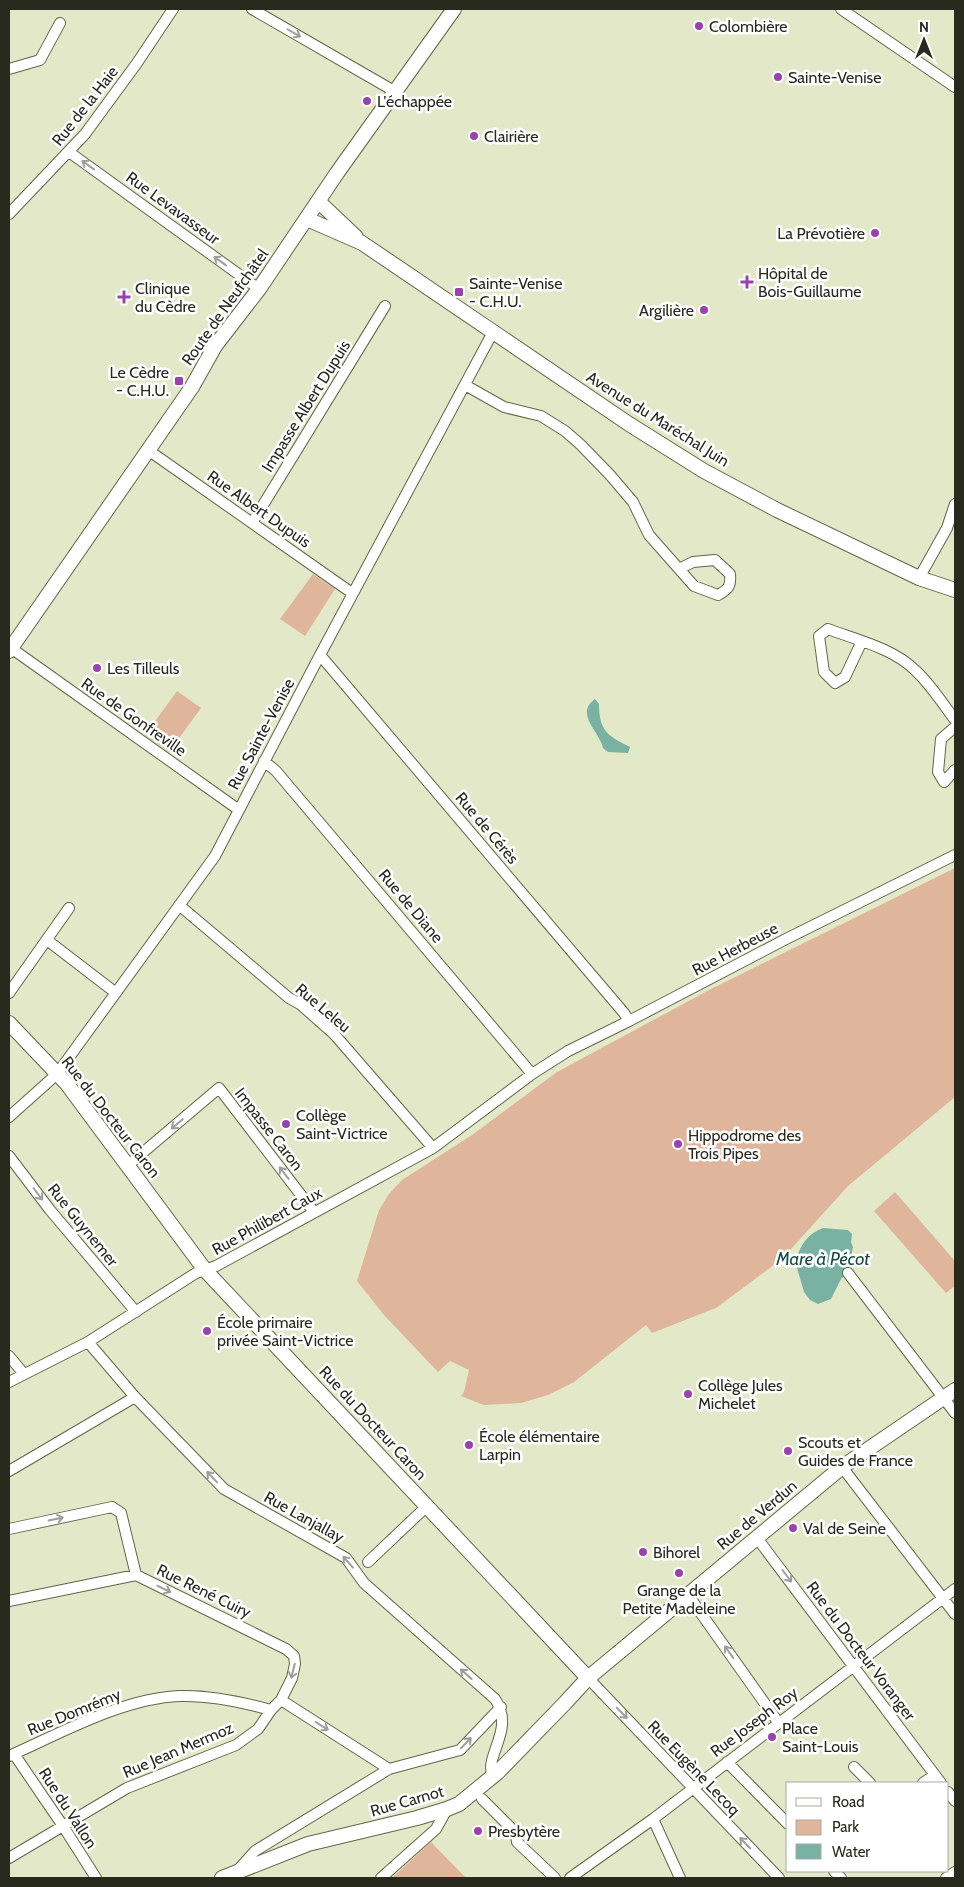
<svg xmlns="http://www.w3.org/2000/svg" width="964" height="1887" viewBox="0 0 964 1887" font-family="Cabin,sans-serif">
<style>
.green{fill:#dfb59b}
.water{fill:#79b1a3}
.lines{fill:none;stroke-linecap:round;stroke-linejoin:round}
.street-casing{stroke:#626649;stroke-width:12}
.secondary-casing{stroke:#626649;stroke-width:16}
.street{stroke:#fff;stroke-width:10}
.secondary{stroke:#fff;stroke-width:14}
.oneway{stroke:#9e9f9a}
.poi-dot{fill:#9a41ad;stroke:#fff;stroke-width:2}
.labels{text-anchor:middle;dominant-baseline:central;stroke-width:5;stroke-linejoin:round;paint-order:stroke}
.poi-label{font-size:16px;fill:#282a1e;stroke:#fff;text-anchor:start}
.street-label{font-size:16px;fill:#282a1e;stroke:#fff}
.water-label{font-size:18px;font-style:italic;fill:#1b4c42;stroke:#fff}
</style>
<rect width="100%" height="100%" fill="#e3e9c8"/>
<path class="green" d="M 313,574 L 335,589 L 305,636 L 280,619 Z
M 177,691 L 201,708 L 169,752 L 145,735 Z
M 955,868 L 955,1097 L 848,1186 L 782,1259 L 716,1308 L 652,1333 L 646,1325 L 574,1382 L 548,1395 L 521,1403 L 484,1405 L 461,1396 L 464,1392 L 469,1370 L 450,1361 L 438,1372 L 384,1315 L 357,1281 L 379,1210 L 389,1194 L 402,1180 L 472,1135 L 557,1072 L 711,989 Z
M 895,1192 L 955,1261 L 955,1286 L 946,1293 L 874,1211 Z
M 431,1842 L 466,1878 L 392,1878 Z"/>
<path class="water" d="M 595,699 L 599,704 C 599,731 608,736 630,747 L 628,753 L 608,752 L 603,748 C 600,732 574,714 595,699 Z
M 823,1228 L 848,1230 L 852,1234 L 851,1242 L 853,1247 L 850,1262 L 852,1268 L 841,1279 L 831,1299 L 818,1304 L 810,1300 L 804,1292 L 795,1261 C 801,1245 807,1234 823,1228 Z"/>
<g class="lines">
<defs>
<path id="street" d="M 252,9 L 394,91
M 841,9 L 955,87
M 9,69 L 40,60 L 60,23
M 69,152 L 259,289
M 9,214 L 85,134 L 137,63 L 173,9
M 465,385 L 504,407 L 541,416 L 565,431 L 581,445 L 610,475 L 633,502 L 649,535 L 694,586 L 718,595 C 729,589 731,586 730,574 L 715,560 L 693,562 L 679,569
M 148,450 L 352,593
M 252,523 L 385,306
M 919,578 L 947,528 L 955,504
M 862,641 L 845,677 L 835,683 L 824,672 L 819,636 L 828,629 C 857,640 893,648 916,671 C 931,685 943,704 955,720
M 11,648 L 239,810
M 320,655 L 624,1013 L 629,1021
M 955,727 L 941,739 L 938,772 L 944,782 L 955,770
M 264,761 L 276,771 L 532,1074
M 179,905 L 289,998 L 300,1004 L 334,1034 L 433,1148
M 47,940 L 116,993
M 9,993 L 69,908
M 9,1117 L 57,1074 L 215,856 L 320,655 L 493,332
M 9,1156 L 50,1210 L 136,1312
M 127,1166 L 219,1088 L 314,1212
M 848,1273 L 955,1413
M 88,1342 L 135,1397 L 224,1489 L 346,1558 L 364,1583 L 495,1699 C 516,1730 483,1756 493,1777
M 9,1356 L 24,1374
M 9,1382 L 88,1342 L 196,1273 L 216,1266 L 433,1148 L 532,1074 L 568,1051 L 629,1021 L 786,939 L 955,855
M 842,1467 L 955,1614
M 9,1471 L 135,1397
M 9,1529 L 112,1507 L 121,1513 L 136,1575 L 286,1649 L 294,1656 L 295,1664 L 292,1678 L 281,1700 L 271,1710 L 258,1729 L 236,1745 L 127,1788 L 9,1858
M 757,1538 L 941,1783
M 368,1562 L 427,1506
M 688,1595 L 778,1722
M 9,1601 L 136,1575
M 588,1678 L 779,1878
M 281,1700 L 389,1769 L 460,1750 L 501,1707
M 14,1754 L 63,1826 L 96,1878
M 9,1756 C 61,1733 123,1698 180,1696 C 210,1695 242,1702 271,1710
M 727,1762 L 788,1824
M 854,1767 L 870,1783
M 923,1783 L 935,1775
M 948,1792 L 955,1801
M 482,1799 L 516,1833 L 517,1842 L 555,1878
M 653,1819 L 680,1878
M 237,1871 L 255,1851 L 389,1769
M 834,1871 L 841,1878
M 381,1878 L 436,1829 L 447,1809
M 570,1878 L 653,1819 L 955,1589
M 946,1878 L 955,1872"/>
<path id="secondary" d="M 318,201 L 356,237
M 307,219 L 362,243 L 629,424 L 704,471 L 777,510 L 919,578 L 955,590
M 9,651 L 192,387 L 215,346 L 259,289 L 337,173 L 454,9
M 9,1023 L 67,1084 L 205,1270 L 588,1678
M 222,1878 L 308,1844 L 417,1818 L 447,1809 L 459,1804 L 498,1772 L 565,1703 L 588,1678 L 842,1467 L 955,1390"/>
</defs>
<use href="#street" class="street-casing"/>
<use href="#secondary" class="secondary-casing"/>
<use href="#street" class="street"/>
<use href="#secondary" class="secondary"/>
</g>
<defs><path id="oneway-shaft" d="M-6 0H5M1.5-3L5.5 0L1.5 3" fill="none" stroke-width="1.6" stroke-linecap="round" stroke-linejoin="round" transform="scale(1.25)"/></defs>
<g class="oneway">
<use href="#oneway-shaft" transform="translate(294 33) rotate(30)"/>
<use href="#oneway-shaft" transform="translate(88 165) rotate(-144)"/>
<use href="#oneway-shaft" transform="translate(220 261) rotate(-144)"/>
<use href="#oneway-shaft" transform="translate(177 1124) rotate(140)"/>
<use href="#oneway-shaft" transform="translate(284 1173) rotate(-128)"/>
<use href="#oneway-shaft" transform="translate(38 1194) rotate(53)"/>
<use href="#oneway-shaft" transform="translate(212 1477) rotate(-134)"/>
<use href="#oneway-shaft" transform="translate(56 1519) rotate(-12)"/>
<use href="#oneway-shaft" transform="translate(348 1562) rotate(-131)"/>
<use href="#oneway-shaft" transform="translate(787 1576) rotate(53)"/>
<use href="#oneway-shaft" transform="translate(164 1589) rotate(26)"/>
<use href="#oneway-shaft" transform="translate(729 1652) rotate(-125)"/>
<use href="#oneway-shaft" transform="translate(293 1671) rotate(104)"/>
<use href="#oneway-shaft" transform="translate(466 1674) rotate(-138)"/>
<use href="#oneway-shaft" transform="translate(622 1713) rotate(46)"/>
<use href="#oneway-shaft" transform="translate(322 1726) rotate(32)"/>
<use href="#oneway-shaft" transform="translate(466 1743) rotate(-46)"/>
<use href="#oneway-shaft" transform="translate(745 1843) rotate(-134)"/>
</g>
<g class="poi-dot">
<circle cx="699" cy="26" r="5"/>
<circle cx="778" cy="77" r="5"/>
<circle cx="367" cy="101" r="5"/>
<circle cx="474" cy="136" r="5"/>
<circle cx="875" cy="233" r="5"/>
<path d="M744.5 274.5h5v5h5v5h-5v5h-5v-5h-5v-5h5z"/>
<rect x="454" y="287" width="10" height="10" rx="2.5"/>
<path d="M121.5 289.5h5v5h5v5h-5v5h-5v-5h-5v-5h5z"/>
<circle cx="704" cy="310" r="5"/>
<rect x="174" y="376" width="10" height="10" rx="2.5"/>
<circle cx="97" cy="668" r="5"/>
<circle cx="286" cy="1124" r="5"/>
<circle cx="678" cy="1144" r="5"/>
<circle cx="207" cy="1331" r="5"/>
<circle cx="688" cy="1394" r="5"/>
<circle cx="469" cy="1445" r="5"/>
<circle cx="788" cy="1451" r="5"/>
<circle cx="793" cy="1528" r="5"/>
<circle cx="643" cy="1552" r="5"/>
<circle cx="679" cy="1573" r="5"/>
<circle cx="772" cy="1737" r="5"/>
<circle cx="478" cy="1831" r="5"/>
</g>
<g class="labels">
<g class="poi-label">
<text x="709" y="26">Colombière</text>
<text x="788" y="77">Sainte-Venise</text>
<text x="377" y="101">L'échappée</text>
<text x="484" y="136">Clairière</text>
<text x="865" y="233" text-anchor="end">La Prévotière</text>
<text x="758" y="273">Hôpital de<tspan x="758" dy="18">Bois-Guillaume</tspan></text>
<text x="469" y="283">Sainte-Venise<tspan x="469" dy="18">- C.H.U.</tspan></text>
<text x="135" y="288">Clinique<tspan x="135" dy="18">du Cèdre</tspan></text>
<text x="694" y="310" text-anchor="end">Argilière</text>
<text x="169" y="372" text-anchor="end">Le Cèdre<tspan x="169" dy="18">- C.H.U.</tspan></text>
<text x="107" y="668">Les Tilleuls</text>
<text x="296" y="1115">Collège<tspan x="296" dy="18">Saint-Victrice</tspan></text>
<text x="688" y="1135">Hippodrome des<tspan x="688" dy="18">Trois Pipes</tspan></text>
<text x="217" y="1322">École primaire<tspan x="217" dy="18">privée Saint-Victrice</tspan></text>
<text x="698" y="1385">Collège Jules<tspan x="698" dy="18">Michelet</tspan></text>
<text x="479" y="1436">École élémentaire<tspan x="479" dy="18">Larpin</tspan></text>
<text x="798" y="1442">Scouts et<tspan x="798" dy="18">Guides de France</tspan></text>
<text x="803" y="1528">Val de Seine</text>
<text x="653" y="1552">Bihorel</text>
<text x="679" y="1590" text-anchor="middle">Grange de la<tspan x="679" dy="18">Petite Madeleine</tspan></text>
<text x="782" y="1728">Place<tspan x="782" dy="18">Saint-Louis</tspan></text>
<text x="488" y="1831">Presbytère</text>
</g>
<g class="street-label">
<text transform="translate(85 106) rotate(-52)">Rue de la Haie</text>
<text transform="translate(173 208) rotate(36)">Rue Levavasseur</text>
<text transform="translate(225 307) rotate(-55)">Route de Neufchâtel</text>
<text transform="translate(306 406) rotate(-58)">Impasse Albert Dupuis</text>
<text transform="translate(658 419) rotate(32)">Avenue du Maréchal Juin</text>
<text transform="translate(259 509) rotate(35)">Rue Albert Dupuis</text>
<text transform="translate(134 717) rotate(35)">Rue de Gonfreville</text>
<text transform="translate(261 734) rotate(-62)">Rue Sainte-Venise</text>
<text transform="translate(487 828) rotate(50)">Rue de Cérès</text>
<text transform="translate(411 906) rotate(50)">Rue de Diane</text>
<text transform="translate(735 949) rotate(-28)">Rue Herbeuse</text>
<text transform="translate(323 1008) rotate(40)">Rue Leleu</text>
<text transform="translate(111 1117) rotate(52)">Rue du Docteur Caron</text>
<text transform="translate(269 1129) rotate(52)">Impasse Caron</text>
<text transform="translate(267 1221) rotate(-29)">Rue Philibert Caux</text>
<text transform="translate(83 1225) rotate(51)">Rue Guynemer</text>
<text transform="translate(373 1423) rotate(47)">Rue du Docteur Caron</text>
<text transform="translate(757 1515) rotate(-40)">Rue de Verdun</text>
<text transform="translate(304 1517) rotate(29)">Rue Lanjallay</text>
<text transform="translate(204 1591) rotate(26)">Rue René Cuiry</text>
<text transform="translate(861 1651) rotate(53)">Rue du Docteur Voranger</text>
<text transform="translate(74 1712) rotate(-22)">Rue Domrémy</text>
<text transform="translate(754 1722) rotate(-37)">Rue Joseph Roy</text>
<text transform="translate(178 1750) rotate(-23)">Rue Jean Mermoz</text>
<text transform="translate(694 1768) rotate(46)">Rue Eugène Lecoq</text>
<text transform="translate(407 1801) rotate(-16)">Rue Carnot</text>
<text transform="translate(68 1808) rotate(57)">Rue du Vallon</text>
</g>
<g class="water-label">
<text x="823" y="1259">Mare à Pécot</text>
</g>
</g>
<rect width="964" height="1887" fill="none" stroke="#282a1e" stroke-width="20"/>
<rect x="786" y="1782" width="162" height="90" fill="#ffffff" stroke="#a9aaa5"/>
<rect x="796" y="1798" width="25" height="8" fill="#ffffff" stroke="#a9aaa5"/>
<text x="832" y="1807" font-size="15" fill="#282a1e">Road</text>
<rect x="796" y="1820" width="25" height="15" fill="#dfb59b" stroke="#a9aaa5"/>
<text x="832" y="1832" font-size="15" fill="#282a1e">Park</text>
<rect x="796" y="1844" width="25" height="15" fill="#79b1a3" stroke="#a9aaa5"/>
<text x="832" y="1857" font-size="15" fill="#282a1e">Water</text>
<g transform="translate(924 40)" stroke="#ffffff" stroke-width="4" paint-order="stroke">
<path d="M0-4L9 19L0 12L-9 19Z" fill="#282a1e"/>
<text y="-8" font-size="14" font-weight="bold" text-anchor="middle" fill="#282a1e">N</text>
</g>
</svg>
